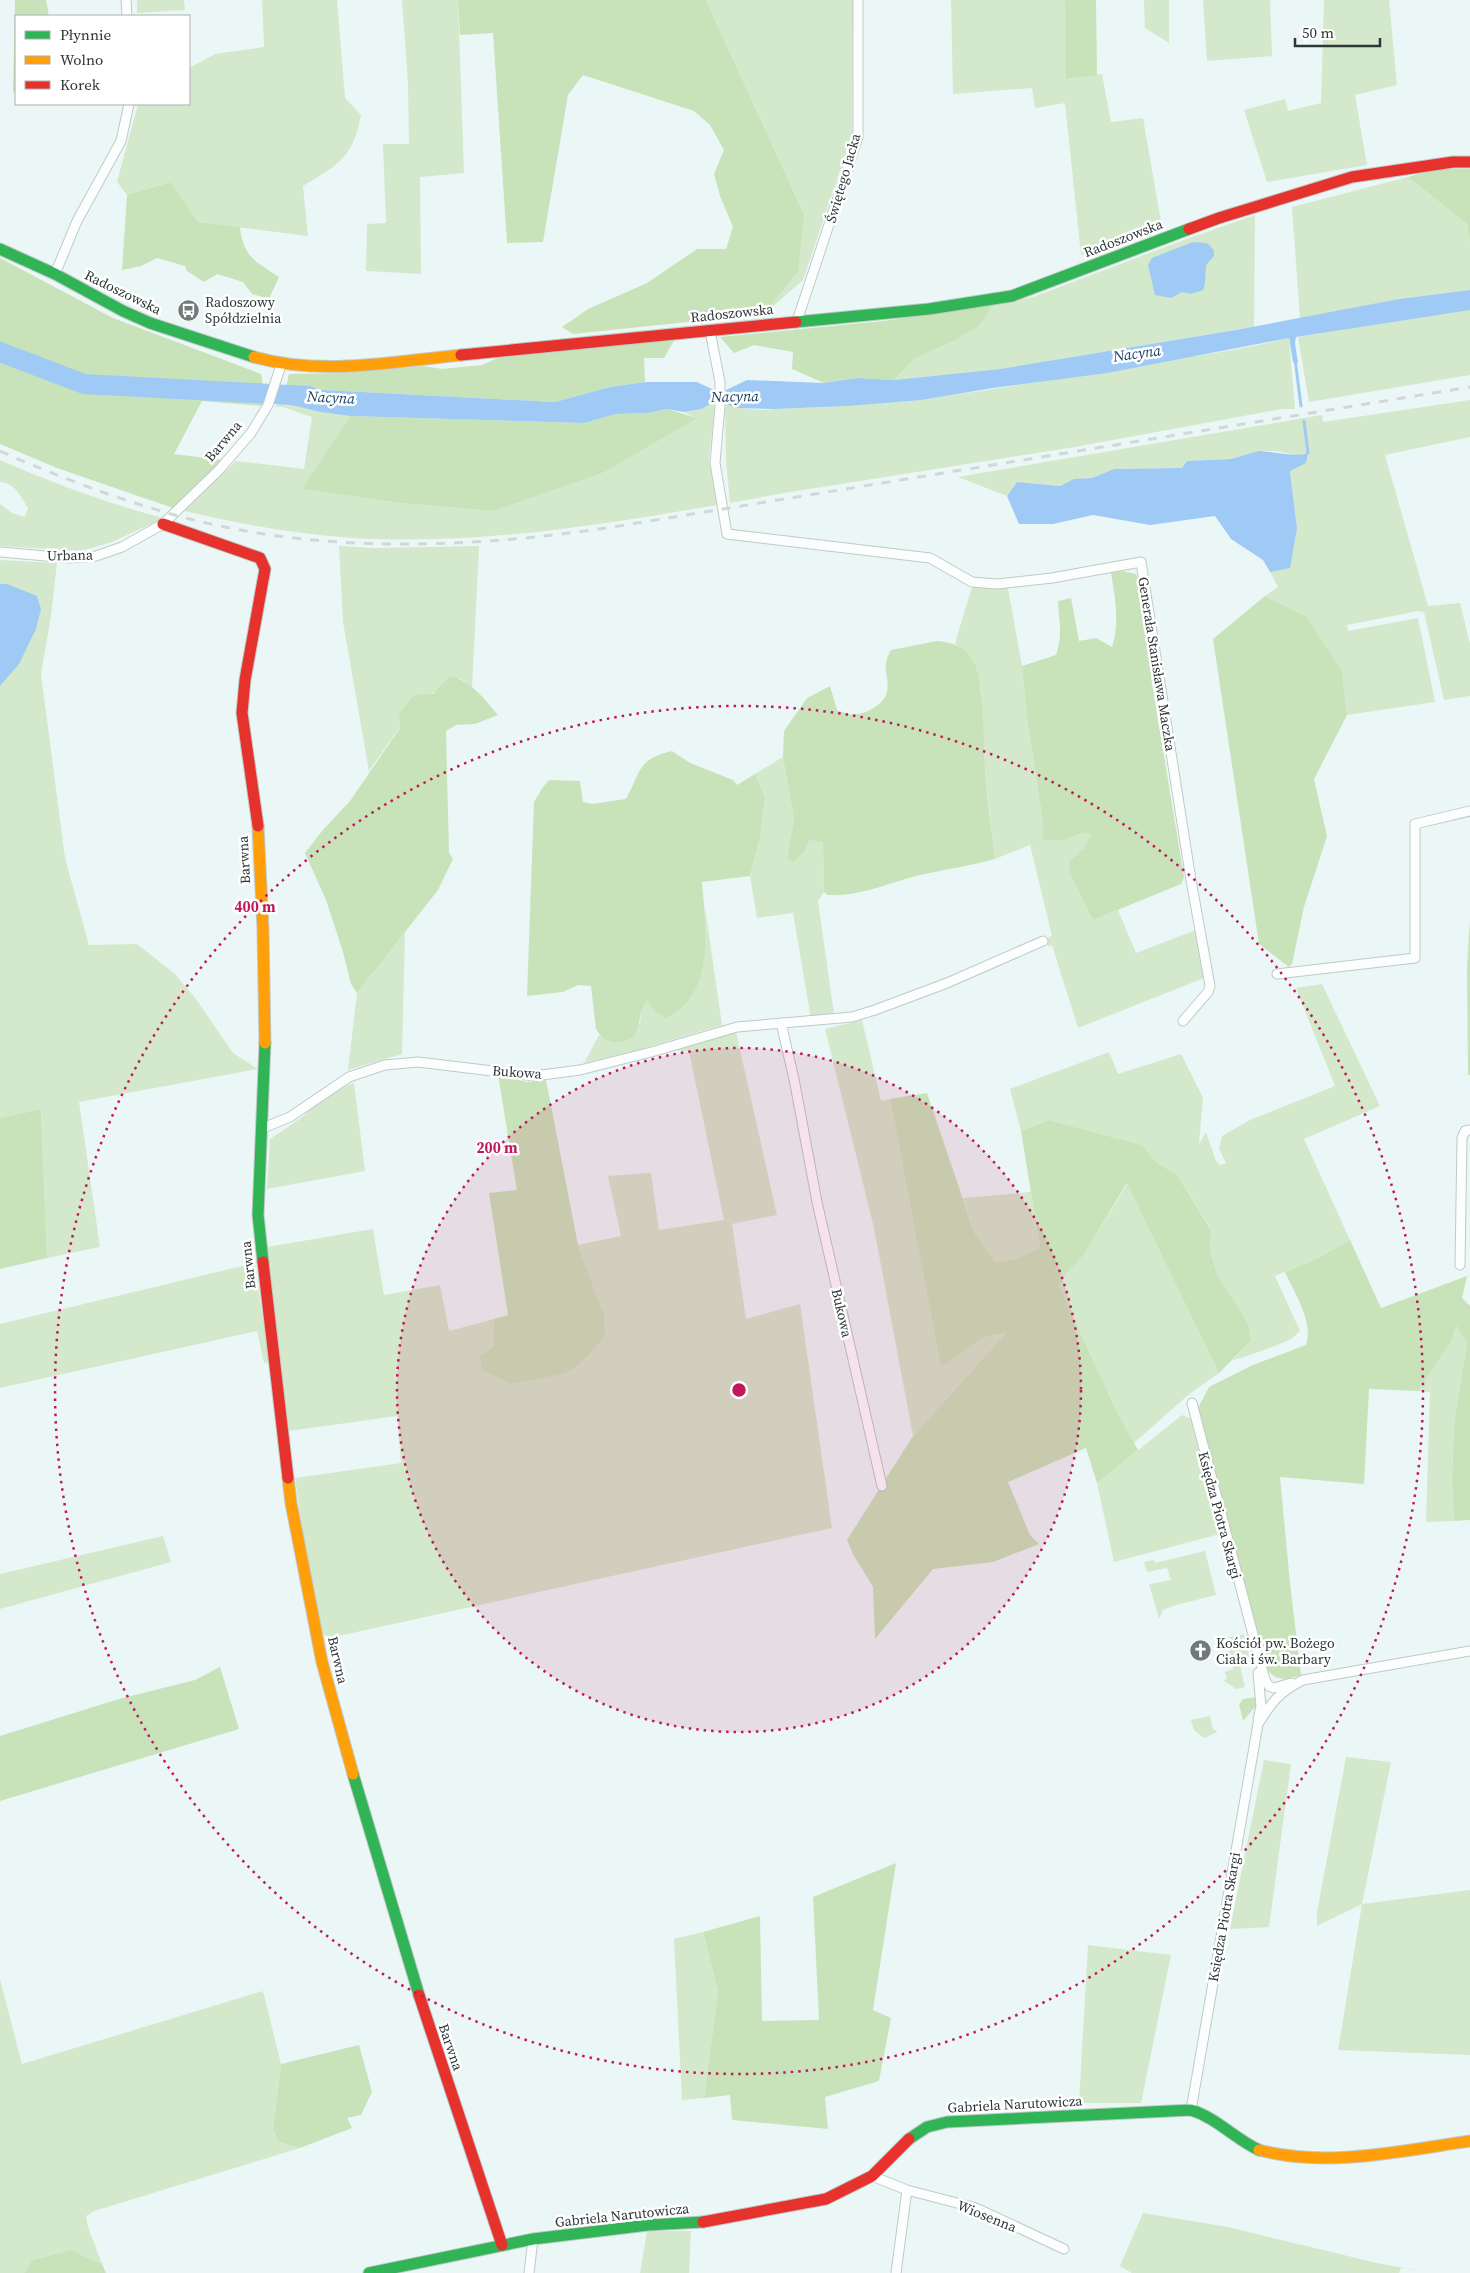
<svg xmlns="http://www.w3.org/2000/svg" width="1470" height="2273" viewBox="0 0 1470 2273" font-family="'Source Serif 4',serif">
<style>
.green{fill:#d4e8cc}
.forest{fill:#c8e3b9}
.water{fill:#9fcaf5}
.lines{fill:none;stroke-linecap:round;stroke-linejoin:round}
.stream{stroke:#9fcaf5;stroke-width:3}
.river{stroke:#9fcaf5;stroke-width:20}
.street-casing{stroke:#c0c9c8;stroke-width:11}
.fast-casing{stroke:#c0c9c8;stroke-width:13}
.slow-casing{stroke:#c0c9c8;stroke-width:13}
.jam-casing{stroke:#c0c9c8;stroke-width:13}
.street{stroke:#fcfefe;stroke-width:9}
.fast{stroke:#30b455;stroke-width:11}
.slow{stroke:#ff9f0a;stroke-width:11}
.jam{stroke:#e5322d;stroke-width:11}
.rail{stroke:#d3d7d7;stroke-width:3;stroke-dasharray:9 9;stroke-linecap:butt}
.ring{fill:none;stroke:#c2185b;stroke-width:2.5;stroke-dasharray:2.5 5}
.labels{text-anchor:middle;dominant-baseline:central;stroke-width:5;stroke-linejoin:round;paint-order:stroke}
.street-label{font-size:14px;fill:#2e3736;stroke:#fff}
.poi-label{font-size:14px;fill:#2e3736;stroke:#fff;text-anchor:start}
.water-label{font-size:15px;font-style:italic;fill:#173e66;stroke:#fff}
.centre{fill:#c2185b;stroke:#fff;stroke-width:2.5}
.ring-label{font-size:15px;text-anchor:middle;font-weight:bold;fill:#c2185b;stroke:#fff;stroke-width:5;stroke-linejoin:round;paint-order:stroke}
</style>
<rect width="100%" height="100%" fill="#ebf7f6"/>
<path class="green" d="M 137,0 L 184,0 L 185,10 L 137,13 Z
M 262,0 L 337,0 L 345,98 L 361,115 C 353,158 339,164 303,186 L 308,236 L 198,222 L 171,182 L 127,195 L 117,182 L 138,104 L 189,104 L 189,68 L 215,54 L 264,47 Z
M 402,0 L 458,0 L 464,173 L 420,177 L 421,274 L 366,271 L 367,224 L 386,223 L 383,144 L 409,144 L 408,83 Z
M 706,0 L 853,0 L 852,135 L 803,280 L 764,314 L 798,272 L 802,209 Z
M 951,0 L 1066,0 L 1066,79 L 1102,74 L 1111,122 L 1143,118 L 1161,222 L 1081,255 L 1065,103 L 1035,108 L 1032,88 L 953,94 Z
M 1144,0 L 1169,0 L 1169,43 L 1145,28 Z
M 1203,0 L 1270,0 L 1272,56 L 1207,61 Z
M 1324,0 L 1389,0 L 1397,85 L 1355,95 L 1367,165 L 1267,182 L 1244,110 L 1285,99 L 1288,111 L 1321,103 Z
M 1408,177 L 1467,224 L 1470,242 L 1470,290 L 1399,299 L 1300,319 L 1292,207 Z
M 1255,215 L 1254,327 L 1000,369 L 894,380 L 915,358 L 952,342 L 979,326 L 993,305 L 1033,297 L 1181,241 Z
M 1470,308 L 1470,375 L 1309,402 L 1298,337 Z
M 1289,338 L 1295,409 L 1282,409 L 1069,448 L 784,493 L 730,503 L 726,462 L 725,403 C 747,414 779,408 803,408 C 912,404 1019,386 1125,367 C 1180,358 1236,351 1289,338 Z
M 1470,400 L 1470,437 L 1385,455 L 1428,606 L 1460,603 L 1470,644 L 1470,696 L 1444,700 L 1424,612 L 1418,611 L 1347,625 L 1348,631 L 1418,618 L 1435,702 L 1347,715 L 1342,670 L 1306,616 L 1265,596 L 1278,587 L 1270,572 L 1275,570 L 1297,528 L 1290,470 L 1301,456 L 1276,451 L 1258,451 L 1231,459 L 1187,461 L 1182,468 L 1114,469 L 1092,478 L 1074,479 L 1060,486 L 1017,482 L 1007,496 L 958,477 L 1322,415 L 1323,422 Z
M 279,402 L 320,412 L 350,416 L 303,489 L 401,503 L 493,511 L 696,418 L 684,412 L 701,409 L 715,402 L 709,460 L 717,505 C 593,526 468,547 341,537 C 288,533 236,523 184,511 L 236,461 L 304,469 L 312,417 L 283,407 L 275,407 Z
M 0,460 C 53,483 108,504 164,518 L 112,542 L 81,551 L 0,546 L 0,504 L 12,513 L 25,517 L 28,508 C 22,498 14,482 0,482 Z
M 339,546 L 374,548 L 479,546 L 472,687 L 460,678 C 438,688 420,702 399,714 L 400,727 L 369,771 L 343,622 Z
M 0,560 L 57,563 L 51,616 L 41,674 L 65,858 L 89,945 L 137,944 L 175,974 L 196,999 L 233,1053 L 258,1069 L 79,1102 L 100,1247 L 47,1258 L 41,1109 L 0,1118 Z
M 972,587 L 1008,588 L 1022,666 L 1027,718 L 1043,823 L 1043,840 L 1064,840 L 1080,834 L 1092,833 L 1084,848 L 1069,861 L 1093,920 L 1118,910 L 1136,953 L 1196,930 L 1204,978 L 1078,1028 L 1052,945 L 1048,947 L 1047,938 L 1052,936 L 1030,845 L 995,859 L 986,784 L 981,689 L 973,660 L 955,643 Z
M 783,757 L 794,819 L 787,858 L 809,840 L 823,843 L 824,892 L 818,901 L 834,1014 L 813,1020 L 810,1013 L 793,913 L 757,918 L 750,876 L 760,837 L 765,797 L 755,774 Z
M 705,907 L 722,1025 L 638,1050 L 584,1063 L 599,1035 L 611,1042 L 640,1023 L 642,1005 L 648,999 L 690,999 C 707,966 706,943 705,907 Z
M 405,932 L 402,1054 L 348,1070 L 357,993 Z
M 1322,984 L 1380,1106 L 1304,1139 L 1350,1240 L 1318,1258 L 1275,1276 L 1300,1331 C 1297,1333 1294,1337 1291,1339 C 1282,1344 1243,1358 1233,1360 L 1251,1341 L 1248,1323 L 1217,1274 L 1210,1250 L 1211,1229 L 1177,1175 L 1156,1162 L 1142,1145 L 1049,1120 L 1021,1131 L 1010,1089 L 1109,1052 L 1118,1074 L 1181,1054 L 1203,1098 L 1199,1144 L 1206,1132 L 1216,1161 L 1220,1165 L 1226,1163 L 1219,1149 L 1222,1136 L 1250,1120 L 1335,1086 L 1296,988 Z
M 862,1020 L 881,1101 L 890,1099 L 941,1366 L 984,1337 L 1008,1331 L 913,1436 L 874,1228 L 825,1029 Z
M 736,1032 L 777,1215 L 732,1224 L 746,1319 L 800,1304 L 832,1528 L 329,1638 L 320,1632 L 303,1536 L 295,1478 L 401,1463 L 397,1416 L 289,1431 L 267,1247 L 373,1229 L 384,1295 L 440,1285 L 449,1331 L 494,1319 L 494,1346 L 511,1384 L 531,1378 L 604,1315 L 578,1245 L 621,1236 L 608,1176 L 651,1173 L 659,1230 L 724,1220 L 689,1051 L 677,1051 L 691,1045 Z
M 354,1083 L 365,1171 L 267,1189 L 270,1139 L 304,1116 L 314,1104 L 332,1091 Z
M 1128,1183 L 1219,1373 L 1188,1395 L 1134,1443 L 1116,1410 L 1059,1286 L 1065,1275 L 1083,1256 Z
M 1031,1192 L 1040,1248 L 1015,1259 L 995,1262 L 974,1232 L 963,1198 Z
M 255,1263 L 269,1362 L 264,1363 L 257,1331 L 0,1388 L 0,1324 Z
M 1456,1324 L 1467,1342 L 1454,1424 L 1452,1481 L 1454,1521 L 1426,1522 L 1430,1392 L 1418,1391 L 1452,1340 Z
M 1182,1415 L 1191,1419 L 1220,1534 L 1114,1562 L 1097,1483 Z
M 163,1536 L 171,1562 L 0,1609 L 0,1574 Z
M 1205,1551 L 1216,1595 L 1176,1605 L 1163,1610 L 1159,1619 L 1149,1584 L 1171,1580 L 1167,1568 L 1147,1572 L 1144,1562 L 1154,1560 L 1155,1563 Z
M 1244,1634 L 1251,1664 L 1240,1666 L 1245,1687 L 1236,1689 L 1223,1680 L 1227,1679 L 1225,1672 L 1233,1669 L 1226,1638 Z
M 1210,1716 L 1213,1730 L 1216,1730 L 1217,1732 L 1204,1738 L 1194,1730 L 1191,1720 Z
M 1346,1757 L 1391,1762 L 1362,1904 L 1470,1890 L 1470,2055 L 1338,2050 L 1362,1904 L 1317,1926 L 1317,1912 Z
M 1264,1760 L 1291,1764 L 1269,1927 L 1230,1929 Z
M 703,1932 L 718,1992 L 704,2098 L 682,2100 L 674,1939 Z
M 1088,1945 L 1171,1955 L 1141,2103 L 1079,2103 Z
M 0,1979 L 22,2064 L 263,1991 L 281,2064 L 273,2130 L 279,2142 L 300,2148 L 94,2211 L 86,2216 L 88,2227 L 102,2264 L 71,2250 L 32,2260 L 24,2273 L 0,2273 Z
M 1143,2213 L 1228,2227 L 1377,2263 L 1426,2272 L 1401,2268 L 1399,2273 L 1132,2273 L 1120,2266 Z
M 647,2231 L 691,2231 L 689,2273 L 640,2273 Z"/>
<path class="forest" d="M 15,0 L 46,0 L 49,16 L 16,16 L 16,92 L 13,93 Z
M 458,0 L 706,0 L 804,214 L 798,272 L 764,314 L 573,334 L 562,327 L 588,309 L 647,283 L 697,249 L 726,249 L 733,227 L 720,196 L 714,174 L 724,150 L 710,125 L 694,111 L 583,75 L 568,95 L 543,242 L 507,243 L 493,33 L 460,35 Z
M 1065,0 L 1096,0 L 1097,75 L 1066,79 Z
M 1436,169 L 1470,169 L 1470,242 L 1467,224 L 1408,177 Z
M 171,182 L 198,222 L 240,227 C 243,257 256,262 279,277 L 269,299 L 252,294 L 243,282 L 217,274 L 204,282 L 187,271 L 185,266 L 157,258 L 141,266 L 122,270 L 127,195 Z
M 0,258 L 113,318 L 261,374 L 264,390 L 85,380 L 0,348 Z
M 993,305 L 979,326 L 952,342 L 915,358 L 894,380 L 857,378 L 824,383 L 792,369 L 793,352 L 754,345 L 734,353 L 720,337 L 883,321 Z
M 675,339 L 664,358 L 644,358 L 645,382 L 610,387 L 555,402 L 286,388 L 289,374 L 344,373 L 424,366 L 442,369 L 482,365 L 502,356 Z
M 0,356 L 83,388 L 262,396 L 262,406 L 202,401 L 174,454 L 222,460 L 173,508 L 57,468 L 0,444 Z
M 667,409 L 697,418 L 604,472 L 493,511 L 401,503 L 302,489 L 350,416 L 584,423 L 616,414 L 648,413 Z
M 1122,571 L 1136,574 L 1140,582 L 1152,683 L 1184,877 L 1181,884 L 1093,920 L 1071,876 L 1069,861 L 1084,848 L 1092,833 L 1080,834 L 1064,840 L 1043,840 L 1043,823 L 1027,718 L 1022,666 L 1056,655 C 1063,634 1059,623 1058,601 L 1071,598 L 1079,641 L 1096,638 L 1112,647 C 1120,622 1115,598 1111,573 Z
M 1265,596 L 1306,616 L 1342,670 L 1347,715 L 1314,779 L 1327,836 L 1304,907 L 1292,964 L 1289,967 L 1259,944 L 1213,639 Z
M 937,641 C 952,642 964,646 972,659 C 986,680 983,755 986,783 C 988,809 992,834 995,859 C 974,865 952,868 930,873 C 896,879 864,897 828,895 L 824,892 L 823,843 L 809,840 L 804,852 L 792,863 L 787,858 L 794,819 L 783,757 L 784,731 L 807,698 L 830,686 L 837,710 C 840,711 844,713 848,714 C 861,717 884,706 887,692 C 890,674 880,670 891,650 Z
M 450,676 C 471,680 485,700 498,715 L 475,724 L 456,725 L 446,731 L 449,853 L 453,859 L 438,890 L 357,993 L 351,984 L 343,952 L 326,900 L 305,853 L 322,831 L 350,801 L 400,728 L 399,714 L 414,695 L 433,694 Z
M 672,751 L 690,763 L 733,780 L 737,785 L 755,774 L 765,797 L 760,837 L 750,876 L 702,882 C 706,927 716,995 666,1018 L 653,1010 L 648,1000 C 633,1014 648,1042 615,1042 C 606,1042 600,1036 596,1029 L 591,986 L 578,985 L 563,992 L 527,996 L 534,802 L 543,787 L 549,780 L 580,781 L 583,802 L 592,804 L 626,799 C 641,772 637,759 672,751 Z
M 1470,919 L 1470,1075 L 1468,1075 L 1467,968 Z
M 498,1075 L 527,1082 L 546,1080 L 578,1245 L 604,1315 L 605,1336 C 597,1346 577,1369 565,1373 C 548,1378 529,1379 511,1384 L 482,1370 L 480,1356 L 494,1346 L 494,1319 L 508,1315 L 489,1193 L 517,1190 Z
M 927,1093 L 974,1232 L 995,1262 L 1015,1259 L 1040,1248 L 1021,1131 L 1049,1120 L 1142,1145 L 1156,1162 L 1177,1175 L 1211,1230 L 1210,1250 L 1217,1274 L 1248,1323 L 1251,1341 L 1219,1373 L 1127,1183 L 1083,1256 L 1065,1275 L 1059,1286 L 1116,1410 L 1138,1450 L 1097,1483 L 1086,1448 L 1008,1482 L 1030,1535 L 1039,1544 L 993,1562 L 933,1569 L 875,1639 L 873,1587 L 853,1554 L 847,1540 L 913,1436 L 1007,1332 L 984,1337 L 941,1367 L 890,1099 Z
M 41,1109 L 47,1258 L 0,1269 L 0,1118 Z
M 1350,1240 L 1381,1308 L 1467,1276 L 1462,1298 L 1470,1306 L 1470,1520 L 1454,1521 L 1452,1481 L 1454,1424 L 1467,1342 L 1456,1325 L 1452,1340 L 1418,1391 L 1369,1389 L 1364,1484 L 1280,1477 L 1290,1583 L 1301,1675 C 1287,1679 1279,1682 1268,1671 L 1198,1408 L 1209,1387 L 1253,1365 L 1306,1345 C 1314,1321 1294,1293 1285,1272 L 1318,1258 Z
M 220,1667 L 239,1729 L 0,1801 L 0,1736 L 119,1699 L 195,1680 Z
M 1257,1697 L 1257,1705 L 1243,1721 L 1239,1704 L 1243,1699 Z
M 896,1863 L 873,2010 L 891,2018 L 879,2081 L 825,2097 L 828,2129 L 732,2120 L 730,2095 L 704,2098 L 718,1992 L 703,1932 L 760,1916 L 762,2021 L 819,2020 L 813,1897 Z
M 359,2045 L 372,2092 L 361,2115 L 347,2118 L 352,2128 L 300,2148 L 279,2142 L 273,2130 L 281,2064 Z
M 71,2250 L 102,2264 L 106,2273 L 24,2273 L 32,2260 Z"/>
<path class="water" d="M 1193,242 L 1207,243 L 1214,250 L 1214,256 L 1206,265 L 1205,283 L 1203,290 L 1191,294 L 1182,292 L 1171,298 L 1155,295 L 1148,265 L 1152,258 Z
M 1470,290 L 1470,310 L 1296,337 L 1295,343 L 1298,363 L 1293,362 L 1289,338 L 1107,373 L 993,388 L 921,400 L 848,406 L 775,409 L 735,408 L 725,403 L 726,390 L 747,380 L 824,383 L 857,378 L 894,380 L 1000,369 L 1236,330 L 1399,299 Z
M 645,382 L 697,382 L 714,390 L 715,402 L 701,409 L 684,412 L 667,409 L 648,413 L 616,414 L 584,423 L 350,416 L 320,412 L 279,402 L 286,388 L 555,402 L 610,387 Z
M 1258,451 C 1272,451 1296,458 1308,453 L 1306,463 L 1290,471 L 1297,528 L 1290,568 L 1270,572 L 1263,560 L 1231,539 L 1215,516 L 1150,525 L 1093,515 L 1053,524 L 1019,524 L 1007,496 L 1017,482 L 1060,486 L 1074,479 L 1092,478 L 1114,469 L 1182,468 L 1187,461 L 1231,459 Z
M 0,584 L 7,584 L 37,596 L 41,609 L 36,629 L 19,664 L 0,686 Z"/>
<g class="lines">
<path class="stream" d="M 1295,359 L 1301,406
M 1304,421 L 1308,453"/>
<path class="river" d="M 0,352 L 84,384 L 309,396"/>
<defs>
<path id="street" d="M 126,0 L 127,16
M 55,274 L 77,221 L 121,141 L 129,104
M 797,321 L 858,137 L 858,0
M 710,331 L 720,382 L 720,406 L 715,463 L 727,534 L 930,558 L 972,582 L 997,584 L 1052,578 L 1141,562 L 1191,880 L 1210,986 L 1208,992 L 1183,1021
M 0,552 L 69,558 L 96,556 L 122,547 L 163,524 L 219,470 L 251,433 L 268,405 L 281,365
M 1277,974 L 1415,958 L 1415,824 L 1470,811
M 781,1023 L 794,1079 L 817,1202 L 882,1486
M 263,1128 L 290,1117 L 349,1077 L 385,1065 L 418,1062 L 534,1076 L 580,1070 L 655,1051 L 737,1027 L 852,1017 L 875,1010 L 947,983 L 1043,941
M 1460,1265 L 1462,1138 L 1465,1131 L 1470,1130
M 1192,1403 L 1265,1680 L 1269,1686 L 1274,1688 L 1291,1683
M 1258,1673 L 1261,1706 L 1258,1720
M 1191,2110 L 1258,1724 C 1272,1702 1279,1692 1303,1680 L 1470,1651
M 872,2176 L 907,2190 L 896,2273
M 907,2190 L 976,2208 L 1064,2249
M 529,2273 L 533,2239"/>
<path id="fast" d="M 0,249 L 55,274 L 123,311 L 150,323 L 254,357
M 796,322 L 929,309 L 1012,296 L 1189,229
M 263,1262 L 258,1215 L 265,1043
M 353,1774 L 419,1995
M 909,2139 L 927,2127 L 947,2122 L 1191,2110 C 1217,2118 1235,2139 1259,2150
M 369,2273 L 533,2239 L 648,2225 L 703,2222"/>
<path id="slow" d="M 254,357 C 322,376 392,362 461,355
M 258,826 L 263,929 L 265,1043
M 288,1478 L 291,1503 L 322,1662 L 353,1774
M 1259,2150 C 1328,2168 1401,2151 1470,2141"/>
<path id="jam" d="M 1189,229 L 1219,218 L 1352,177 L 1453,162 L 1470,162
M 461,355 L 796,322
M 163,524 L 260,558 L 265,569 L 245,680 L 242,713 L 258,826
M 263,1262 L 288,1478
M 419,1995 L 502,2245
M 703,2222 L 826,2199 L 872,2176 L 909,2139"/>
</defs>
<use href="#street" class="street-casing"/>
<use href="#fast" class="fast-casing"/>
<use href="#slow" class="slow-casing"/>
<use href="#jam" class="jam-casing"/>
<use href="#street" class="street"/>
<use href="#fast" class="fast"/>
<use href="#slow" class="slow"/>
<use href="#jam" class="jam"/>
<path class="rail" d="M 0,451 C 56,476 112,497 171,514 C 316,555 471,549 619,526 L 1470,387"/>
</g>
<circle cx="739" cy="1390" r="342" fill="#c2185b" fill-opacity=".12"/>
<g class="ring">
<circle cx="739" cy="1390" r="342"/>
<circle cx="739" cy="1390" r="684"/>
</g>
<defs>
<symbol id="bus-disc" viewBox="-11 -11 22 22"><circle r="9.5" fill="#707a79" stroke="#fff"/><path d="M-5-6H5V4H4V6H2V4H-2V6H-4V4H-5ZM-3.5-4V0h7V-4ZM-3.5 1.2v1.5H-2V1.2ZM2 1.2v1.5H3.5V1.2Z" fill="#fff"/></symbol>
<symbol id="church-disc" viewBox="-11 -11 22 22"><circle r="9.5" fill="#707a79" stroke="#fff"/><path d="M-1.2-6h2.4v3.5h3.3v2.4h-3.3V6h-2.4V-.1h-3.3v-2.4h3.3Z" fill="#fff"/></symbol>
</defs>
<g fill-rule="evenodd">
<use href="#bus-disc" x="176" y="298" width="25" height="25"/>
<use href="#church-disc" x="1188" y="1638" width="25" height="25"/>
</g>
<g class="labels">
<g class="street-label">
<text transform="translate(843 178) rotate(-74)">Świętego Jacka</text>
<text transform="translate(1123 238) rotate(-21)">Radoszowska</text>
<text transform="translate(123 292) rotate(26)">Radoszowska</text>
<text transform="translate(732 313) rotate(-6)">Radoszowska</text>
<text transform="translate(223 441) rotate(-50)">Barwna</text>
<text transform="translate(70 555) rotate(-1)">Urbana</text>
<text transform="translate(1157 664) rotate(81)">Generała Stanisława Maczka</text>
<text transform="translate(244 860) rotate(-93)">Barwna</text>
<text transform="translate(517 1072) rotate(4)">Bukowa</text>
<text transform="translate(248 1265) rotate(-96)">Barwna</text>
<text transform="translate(842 1313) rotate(77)">Bukowa</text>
<text transform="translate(1220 1515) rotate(75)">Księdza Piotra Skargi</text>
<text transform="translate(338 1660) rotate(77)">Barwna</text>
<text transform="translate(1224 1917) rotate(-80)">Księdza Piotra Skargi</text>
<text transform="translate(451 2047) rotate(71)">Barwna</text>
<text transform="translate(1015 2104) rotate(-3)">Gabriela Narutowicza</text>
<text transform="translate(622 2215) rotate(-6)">Gabriela Narutowicza</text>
<text transform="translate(987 2216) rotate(22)">Wiosenna</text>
</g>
<g class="poi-label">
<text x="205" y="302">Radoszowy<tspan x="205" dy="16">Spółdzielnia</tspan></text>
<text x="1216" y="1643">Kościół pw. Bożego<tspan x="1216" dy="16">Ciała i św. Barbary</tspan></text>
</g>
<g class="water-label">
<text transform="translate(1137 353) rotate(-8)">Nacyna</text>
<text transform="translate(735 396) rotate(-1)">Nacyna</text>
<text transform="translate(331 397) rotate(3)">Nacyna</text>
</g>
</g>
<circle cx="739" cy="1390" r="8" class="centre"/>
<g class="ring-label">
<text x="255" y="912">400 m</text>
<text x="497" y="1153">200 m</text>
</g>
<rect x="15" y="15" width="175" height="90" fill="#ffffff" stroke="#abafaf"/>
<rect x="25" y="31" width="25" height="8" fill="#30b455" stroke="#abafaf"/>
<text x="60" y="40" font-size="15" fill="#2e3736">Płynnie</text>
<rect x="25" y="56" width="25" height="8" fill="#ff9f0a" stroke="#abafaf"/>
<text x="60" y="65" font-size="15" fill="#2e3736">Wolno</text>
<rect x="25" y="81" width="25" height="8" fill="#e5322d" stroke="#abafaf"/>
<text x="60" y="90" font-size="15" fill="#2e3736">Korek</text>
<path d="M1295 38v8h85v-8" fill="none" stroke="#2e3736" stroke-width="2.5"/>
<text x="1302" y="38" font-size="15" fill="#2e3736" stroke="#ffffff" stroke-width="4" paint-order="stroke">50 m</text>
</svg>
